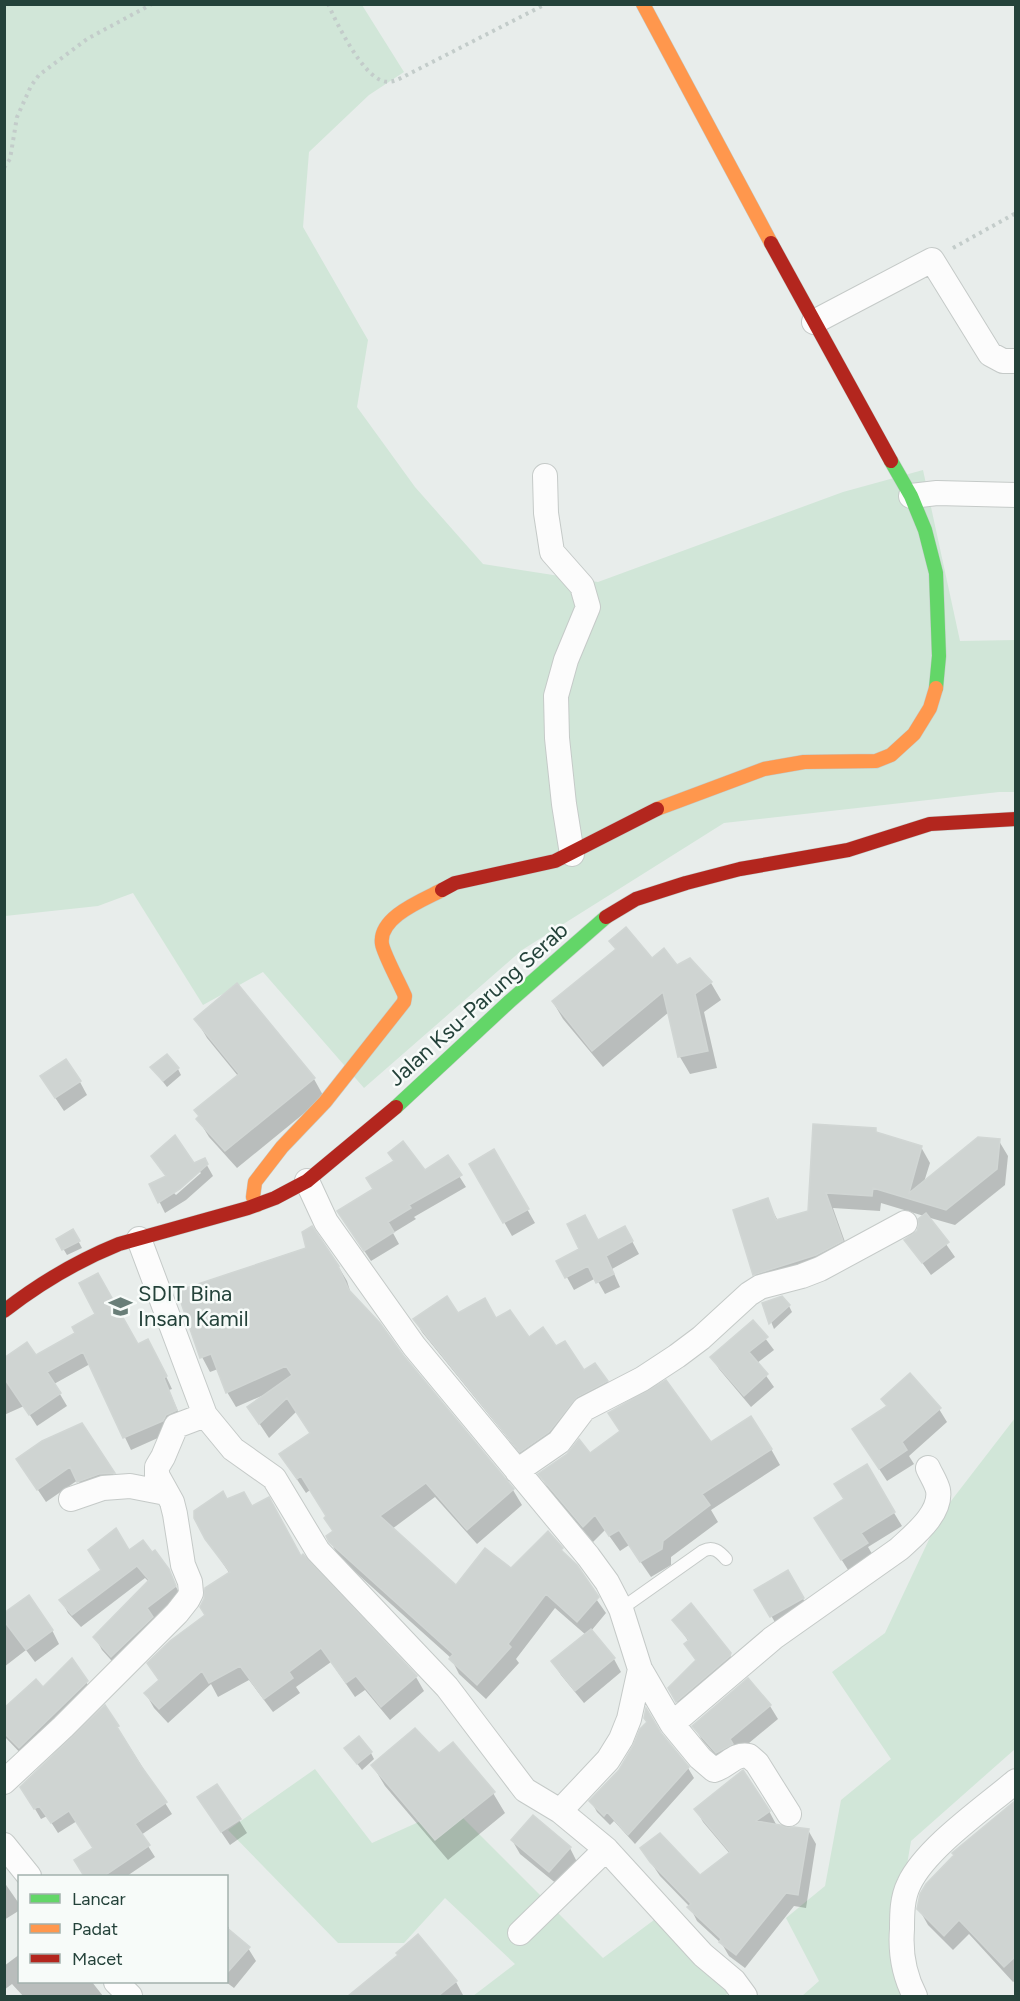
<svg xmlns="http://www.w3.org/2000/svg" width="1020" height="2001" viewBox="0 0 1020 2001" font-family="Figtree,sans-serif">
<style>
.green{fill:#d1e6d8}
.shadow{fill:#0003;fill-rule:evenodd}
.building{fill:#cfd4d2;stroke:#d1d6d4;stroke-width:1.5}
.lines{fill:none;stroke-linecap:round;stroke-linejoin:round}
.lane-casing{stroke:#c5cac8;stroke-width:14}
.street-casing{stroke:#c5cac8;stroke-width:26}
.fast-casing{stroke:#c3cbc8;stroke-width:15}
.slow-casing{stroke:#c3cbc8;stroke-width:15}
.jam-casing{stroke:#c3cbc8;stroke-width:15}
.path{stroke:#c3ccca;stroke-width:4;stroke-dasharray:3 4.5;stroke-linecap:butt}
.lane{stroke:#fcfcfc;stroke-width:12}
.street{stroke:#fcfcfc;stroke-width:24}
.fast{stroke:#63d668;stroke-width:14}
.slow{stroke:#ff974d;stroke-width:14}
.jam{stroke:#b3261e;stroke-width:14}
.labels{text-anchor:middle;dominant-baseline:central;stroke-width:5;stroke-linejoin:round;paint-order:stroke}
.street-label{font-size:22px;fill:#24423a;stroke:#f7fbf9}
.poi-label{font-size:22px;fill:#24423a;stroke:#f7fbf9;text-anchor:start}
</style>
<rect width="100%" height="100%" fill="#e8edeb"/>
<path class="green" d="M 5,5 L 362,5 L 404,72 L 369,95 L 309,152 L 303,227 L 368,340 L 357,407 L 415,487 L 483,564 L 598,582 L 843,492 L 923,470 L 960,641 L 1015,640 L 1015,792 L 999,792 L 724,823 L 522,950 L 364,1088 L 263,972 L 203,1005 L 133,893 L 98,906 L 5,916 Z
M 1015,1418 L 1015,1749 L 911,1841 L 897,1924 L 909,1996 L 802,1996 L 819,1981 L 786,1918 L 825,1886 L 841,1800 L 891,1759 L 832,1672 L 885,1633 L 941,1514 Z
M 315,1769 L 372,1843 L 452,1807 L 603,1958 L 658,1917 L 729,1992 L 725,1996 L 473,1996 L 515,1964 L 445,1898 L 404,1943 L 338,1943 L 228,1830 Z"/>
<path class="shadow" d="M 611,942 L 711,983 L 721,1000 L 704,1012 L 717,1068 L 690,1074 L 680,1057 L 669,1012 L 603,1067 L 563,1019 L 553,1002 L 616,950 Z
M 196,1019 L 314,1079 L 324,1097 L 237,1168 L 209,1137 L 198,1119 L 238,1076 L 207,1038 Z
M 152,1068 L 178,1069 L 181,1075 L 167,1087 Z
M 80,1082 L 87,1095 L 64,1111 L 50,1090 Z
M 875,1130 L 878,1134 L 921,1147 L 930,1163 L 924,1182 L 999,1141 L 1008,1156 L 1005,1185 L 955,1225 L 927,1217 L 955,1257 L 931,1275 L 906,1240 L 918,1232 L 924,1216 L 881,1203 L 880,1211 L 833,1208 L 850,1256 L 763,1290 L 754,1274 L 767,1200 L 778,1221 L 809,1212 Z
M 494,1151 L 535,1223 L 512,1236 L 471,1164 Z
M 447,1157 L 466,1187 L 414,1217 L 416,1219 L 393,1233 L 399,1244 L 371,1261 L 345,1222 Z
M 204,1160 L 213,1176 L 186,1200 L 165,1213 L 151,1185 ZM 199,1171 L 201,1173 L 176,1195 L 174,1193 Z
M 312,1228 L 338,1266 L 347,1281 L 351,1294 L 513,1490 L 522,1505 L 477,1544 L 435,1497 L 392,1529 L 456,1587 L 511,1570 L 561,1549 L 606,1613 L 591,1631 L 614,1659 L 621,1672 L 584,1703 L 561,1675 L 553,1662 L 586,1635 L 555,1608 L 516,1659 L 519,1663 L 486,1699 L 459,1674 L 451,1658 L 352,1569 L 336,1552 L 328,1537 L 334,1532 L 328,1517 L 310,1490 L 306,1493 L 290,1469 L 311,1434 L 296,1412 L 269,1438 L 249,1408 L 266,1394 L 236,1407 L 227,1392 L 218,1369 L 210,1372 L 202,1357 L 308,1249 Z
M 625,1228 L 639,1254 L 612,1269 L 620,1287 L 605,1294 L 596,1278 L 574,1290 L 558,1261 Z
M 73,1231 L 82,1248 L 67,1255 L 58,1240 Z
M 764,1304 L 789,1306 L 792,1312 L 774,1329 Z
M 458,1315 L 496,1320 L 528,1339 L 556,1348 L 583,1373 L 607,1381 L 614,1394 L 528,1463 L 422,1332 L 415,1320 Z
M 753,1322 L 774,1350 L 757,1363 L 774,1387 L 751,1407 L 719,1369 L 712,1357 Z
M 137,1346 L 155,1353 L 172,1389 L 169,1390 L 183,1423 L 169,1433 L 131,1450 L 90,1364 L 54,1384 L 67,1406 L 37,1426 L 24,1406 L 4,1415 L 4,1359 Z
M 883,1399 L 939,1409 L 947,1422 L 909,1456 L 914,1464 L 887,1481 L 862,1443 L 888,1408 Z
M 81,1425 L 121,1486 L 86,1495 L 78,1480 L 46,1502 L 18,1460 Z
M 710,1444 L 771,1449 L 780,1465 L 711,1510 L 718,1522 L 671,1557 L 671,1565 L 651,1577 L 629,1545 L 620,1551 L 605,1530 L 593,1542 L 549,1490 L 540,1474 L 590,1455 Z
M 866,1467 L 902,1526 L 868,1547 L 874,1557 L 850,1573 L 824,1532 Z
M 227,1500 L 252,1508 L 301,1558 L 303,1556 L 416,1677 L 424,1691 L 390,1720 L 365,1690 L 355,1697 L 331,1662 L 296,1687 L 300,1693 L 273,1712 L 249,1680 L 218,1697 L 211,1684 L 168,1723 L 154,1708 L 146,1694 L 160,1682 L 149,1664 L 207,1616 L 230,1574 L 206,1538 Z
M 128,1552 L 168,1570 L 182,1599 L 119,1669 L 102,1650 L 95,1637 L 149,1582 L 145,1578 L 81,1627 L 68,1613 L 61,1600 Z
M 787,1572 L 811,1612 L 779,1629 L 756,1590 Z
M 4,1615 L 52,1630 L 59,1644 L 35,1662 L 26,1650 L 4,1667 Z
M 674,1620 L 729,1654 L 736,1665 L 683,1712 L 670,1689 L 697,1661 L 686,1644 L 689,1642 Z
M 72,1660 L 95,1696 L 28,1761 L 4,1736 L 4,1710 L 43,1690 Z
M 770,1706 L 778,1719 L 737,1753 L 725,1766 L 702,1740 L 694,1726 Z
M 105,1708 L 172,1814 L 141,1835 L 155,1857 L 127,1876 L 85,1876 L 76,1860 L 95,1848 L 77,1821 L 58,1833 L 47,1816 L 41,1819 L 22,1787 Z
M 660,1734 L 688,1768 L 694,1778 L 635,1844 L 614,1821 L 610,1825 L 597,1812 L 591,1801 Z
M 346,1749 L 371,1753 L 374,1759 L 362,1770 Z
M 439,1755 L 493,1793 L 505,1813 L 448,1860 L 385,1786 L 373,1766 Z
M 1016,1802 L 1016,1980 L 1013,1982 L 969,1934 L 953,1950 L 928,1925 L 919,1909 Z
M 696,1809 L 769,1811 L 777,1826 L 789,1830 L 808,1830 L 816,1844 L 806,1908 L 794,1906 L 745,1968 L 729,1956 L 722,1944 L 697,1921 L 690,1907 L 660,1876 L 642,1849 L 700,1877 L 730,1854 L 703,1822 Z
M 207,1811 L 239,1820 L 247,1833 L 230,1845 Z
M 512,1840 L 570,1848 L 577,1862 L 558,1885 L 520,1854 Z
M 4,1882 L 20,1905 L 20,1910 L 4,1920 Z
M 226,1924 L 229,1928 L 227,1930 L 248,1948 L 256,1961 L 234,1988 L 226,1982 Z
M 20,1954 L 20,1982 L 92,1982 L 103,1996 L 23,1996 L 12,1984 L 4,1990 L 4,1966 Z
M 456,1982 L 463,1995 L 462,1996 L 367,1996 L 362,1987 Z"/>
<path class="building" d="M 626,927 L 652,958 L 664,948 L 677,965 L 690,958 L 712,982 L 695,994 L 708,1051 L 678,1057 L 663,992 L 592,1051 L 552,1001 L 616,949 L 609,941 Z
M 237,983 L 315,1078 L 225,1151 L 196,1119 L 199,1116 L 194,1110 L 239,1074 L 194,1019 Z
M 167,1054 L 179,1068 L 163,1081 L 150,1067 Z
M 66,1059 L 81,1081 L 55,1098 L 40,1076 Z
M 813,1124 L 876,1128 L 876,1132 L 922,1146 L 909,1193 L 978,1137 L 1000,1139 L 997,1169 L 946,1210 L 873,1188 L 872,1196 L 826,1193 L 843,1241 L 816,1255 L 753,1275 L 733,1210 L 768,1198 L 776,1220 L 808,1211 Z
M 175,1135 L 194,1163 L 205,1158 L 208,1164 L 180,1189 L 158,1203 L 149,1184 L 166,1176 L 151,1156 Z
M 403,1141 L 425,1170 L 448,1155 L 462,1175 L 409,1205 L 411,1208 L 388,1222 L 394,1232 L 364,1251 L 337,1211 L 373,1189 L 366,1178 L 394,1161 L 388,1153 Z
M 494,1149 L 529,1209 L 503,1223 L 469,1164 Z
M 926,1213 L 949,1242 L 922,1263 L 904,1240 L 917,1231 L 919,1224 L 918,1219 Z
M 585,1215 L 598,1240 L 625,1226 L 633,1241 L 606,1256 L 614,1274 L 596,1283 L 588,1266 L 565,1278 L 556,1261 L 579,1249 L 567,1224 Z
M 312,1226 L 339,1266 L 338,1266 L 349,1290 L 380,1323 L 403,1355 L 514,1489 L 467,1530 L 426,1483 L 380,1516 L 456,1585 L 485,1548 L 511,1568 L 548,1531 L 563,1548 L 561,1550 L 577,1565 L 599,1597 L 577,1622 L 546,1594 L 508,1644 L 511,1647 L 477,1685 L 449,1659 L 453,1654 L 329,1542 L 326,1536 L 333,1531 L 324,1518 L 326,1516 L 301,1476 L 297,1479 L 279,1454 L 310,1433 L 287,1398 L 259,1424 L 247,1407 L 292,1375 L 286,1366 L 226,1393 L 211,1354 L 200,1358 L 177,1291 L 306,1248 L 302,1232 Z
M 73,1229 L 80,1241 L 62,1250 L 56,1239 Z
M 98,1273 L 138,1344 L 148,1339 L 167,1376 L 164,1378 L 177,1410 L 166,1415 L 163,1421 L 123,1438 L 83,1352 L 47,1372 L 61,1393 L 29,1415 L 4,1378 L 4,1358 L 27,1342 L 36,1355 L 75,1333 L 72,1327 L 95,1314 L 79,1283 Z
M 447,1296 L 458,1313 L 485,1298 L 496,1318 L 510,1310 L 529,1337 L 543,1327 L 556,1346 L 565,1341 L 584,1370 L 595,1363 L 608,1381 L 577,1397 L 549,1432 L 520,1452 L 413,1319 Z
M 782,1296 L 790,1305 L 769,1324 L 762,1303 Z
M 753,1320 L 768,1337 L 749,1352 L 768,1374 L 744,1396 L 710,1357 Z
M 910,1373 L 941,1408 L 902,1442 L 907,1450 L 879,1469 L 852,1429 L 887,1406 L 881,1399 Z
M 666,1380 L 711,1442 L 751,1416 L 772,1449 L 702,1494 L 710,1505 L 663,1541 L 662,1549 L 640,1562 L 619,1530 L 609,1536 L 595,1515 L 583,1527 L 538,1474 L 567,1454 L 579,1439 L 590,1453 L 620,1431 L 608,1413 Z
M 82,1423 L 115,1473 L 99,1474 L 77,1482 L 70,1467 L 37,1490 L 16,1459 L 42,1441 Z
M 867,1464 L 895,1512 L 861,1533 L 868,1543 L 841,1560 L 814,1518 L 844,1499 L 834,1484 Z
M 223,1491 L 227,1499 L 244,1492 L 252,1506 L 269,1497 L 301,1556 L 303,1554 L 417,1676 L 381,1707 L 356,1676 L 346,1683 L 321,1648 L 289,1672 L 293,1678 L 264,1699 L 240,1666 L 209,1683 L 202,1671 L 159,1709 L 144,1693 L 159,1680 L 147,1663 L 170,1641 L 205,1615 L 200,1607 L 204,1599 L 205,1588 L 230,1572 L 205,1539 L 194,1518 L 194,1511 Z
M 116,1528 L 129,1550 L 143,1540 L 152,1552 L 155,1550 L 169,1569 L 176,1586 L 147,1608 L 153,1617 L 111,1657 L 93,1637 L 149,1580 L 137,1566 L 72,1615 L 59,1600 L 101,1570 L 88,1550 Z
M 788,1570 L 804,1598 L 770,1617 L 754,1590 Z
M 29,1595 L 53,1630 L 26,1650 L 4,1621 L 4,1613 Z
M 691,1603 L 731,1653 L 730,1656 L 676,1702 L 668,1688 L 696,1660 L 684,1644 L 689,1640 L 672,1620 Z
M 591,1629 L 615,1658 L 575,1691 L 551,1661 Z
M 72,1658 L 88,1681 L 19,1748 L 4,1733 L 4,1708 L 36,1679 L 43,1687 Z
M 748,1678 L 771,1705 L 730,1739 L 733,1744 L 716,1753 L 692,1726 Z
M 105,1705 L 119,1726 L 117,1727 L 141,1766 L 167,1802 L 135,1824 L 150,1845 L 104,1876 L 84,1876 L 74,1860 L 93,1848 L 69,1811 L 51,1823 L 39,1806 L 34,1809 L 20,1787 Z
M 646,1708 L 661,1733 L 689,1767 L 628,1835 L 607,1812 L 604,1816 L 589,1801 L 619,1770 L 633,1746 L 640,1729 L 647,1722 L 644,1718 Z
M 415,1728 L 439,1753 L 453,1742 L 495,1792 L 435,1840 L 371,1765 Z
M 359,1736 L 372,1752 L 357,1764 L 344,1748 Z
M 743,1770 L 770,1811 L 756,1821 L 780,1825 L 789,1828 L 794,1827 L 809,1829 L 798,1895 L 786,1893 L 736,1955 L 719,1942 L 721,1939 L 687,1907 L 691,1904 L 650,1862 L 640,1848 L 660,1833 L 700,1875 L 730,1852 L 694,1809 Z
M 217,1784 L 241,1819 L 221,1832 L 197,1797 Z
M 1016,1800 L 1016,1956 L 1004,1967 L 959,1920 L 944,1936 L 917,1909 L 920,1894 L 926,1884 L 954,1855 L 952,1853 Z
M 533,1815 L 571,1847 L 549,1872 L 511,1840 Z
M 226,1927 L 250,1947 L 226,1974 Z
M 418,1934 L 457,1981 L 438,1996 L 348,1996 L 398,1955 L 396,1953 Z"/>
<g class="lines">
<defs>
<path id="lane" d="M 621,1609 L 703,1551 C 713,1546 719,1551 726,1559"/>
<path id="street" d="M 814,322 L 932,260 L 990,354 L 1003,361 L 1016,361
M 545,476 L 546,513 L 552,552 L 582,586 L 588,607 L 566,660 L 556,696 L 557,738 L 564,804 L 572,854
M 911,496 L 937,493 L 1016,495
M 139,1239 L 205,1415 L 233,1449 L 274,1478 L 318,1551 L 447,1687 L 525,1790 L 560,1811 L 608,1760 L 621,1739 L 629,1719 L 640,1669 L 621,1609 L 607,1582 L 588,1556 L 414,1346 L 326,1222 L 307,1181
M 517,1471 L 559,1442 L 584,1409 L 642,1379 L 677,1356 L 701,1338 L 749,1294 L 760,1287 L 802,1276 L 820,1269 L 905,1223
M 71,1499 L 103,1488 L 130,1486 L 166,1493
M 640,1669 L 672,1724 L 773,1638 L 899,1549 C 914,1535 942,1513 938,1490 C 936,1482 931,1475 928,1468
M 672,1724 L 700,1758 L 714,1770 C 728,1766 734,1753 749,1756 L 757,1763 L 789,1814
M 4,1782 L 63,1727 L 177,1613 L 188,1599 L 191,1593 L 190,1582 L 183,1565 L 175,1514 L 172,1502 L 157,1475 L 157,1467 L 163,1457 L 176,1426 L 205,1415
M 560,1811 L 606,1849 L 703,1955 L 734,1981 L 745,1996
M 4,1845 L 29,1876
M 520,1933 L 606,1849
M 116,1982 L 130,1996
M 915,1996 C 904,1975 900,1954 902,1929 C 902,1914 902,1898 909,1884 C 926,1848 984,1808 1016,1781"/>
<path id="fast" d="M 891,461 L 911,496 L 925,530 L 936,573 L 939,656 L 936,688
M 396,1107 L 510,1001 L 606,917"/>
<path id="slow" d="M 643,4 L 771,243
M 657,809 L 764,769 L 804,762 L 876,761 L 891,755 L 914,734 L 930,708 L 936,688
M 257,1205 L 253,1197 L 255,1182 L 282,1147 L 325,1102 L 404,1002 L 405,996 C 400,984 384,955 382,944 C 378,917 423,900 442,890"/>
<path id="jam" d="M 771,243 L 891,461
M 442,890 L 455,883 L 555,861 L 657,809
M 606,917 L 636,899 L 686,883 L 740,869 L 848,850 L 930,824 L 1016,819
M 4,1311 C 40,1283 77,1261 119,1244 L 248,1208 L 275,1198 L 307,1181 L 396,1107"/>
</defs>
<use href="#lane" class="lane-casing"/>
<use href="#street" class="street-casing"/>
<use href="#fast" class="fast-casing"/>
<use href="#slow" class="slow-casing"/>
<use href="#jam" class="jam-casing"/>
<path class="path" d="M 328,4 C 337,24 362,75 383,81 C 389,83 395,81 401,78 L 546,4
M 4,168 L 10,159 L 17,117 L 31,86 L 39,75 L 87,39 L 152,4
M 953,248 L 1016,213"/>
<use href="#lane" class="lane"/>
<use href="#street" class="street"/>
<use href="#fast" class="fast"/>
<use href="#slow" class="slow"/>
<use href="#jam" class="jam"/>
</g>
<defs>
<symbol id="school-bare" viewBox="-9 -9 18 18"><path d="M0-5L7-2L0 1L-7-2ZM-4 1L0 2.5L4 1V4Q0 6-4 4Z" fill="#697e78" stroke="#f7fbf9" stroke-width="2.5" paint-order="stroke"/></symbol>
</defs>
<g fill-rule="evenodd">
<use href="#school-bare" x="104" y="1290" width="33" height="33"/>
</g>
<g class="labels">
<g class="street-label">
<text transform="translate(478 1004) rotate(-42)">Jalan Ksu-Parung Serab</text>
</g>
<g class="poi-label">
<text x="138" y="1293">SDIT Bina<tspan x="138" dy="25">Insan Kamil</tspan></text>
</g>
</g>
<rect width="1020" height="2001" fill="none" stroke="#24423a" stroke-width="12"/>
<rect x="18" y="1875" width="210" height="108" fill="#f7fbf9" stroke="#a3b1ad" stroke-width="1.5"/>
<rect x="30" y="1894" width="30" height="9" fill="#63d668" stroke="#a3b1ad" stroke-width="1.5"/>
<text x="72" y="1905" font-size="18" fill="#24423a">Lancar</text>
<rect x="30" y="1924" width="30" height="9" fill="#ff974d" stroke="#a3b1ad" stroke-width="1.5"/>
<text x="72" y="1935" font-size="18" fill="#24423a">Padat</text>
<rect x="30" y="1954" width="30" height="9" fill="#b3261e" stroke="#a3b1ad" stroke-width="1.5"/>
<text x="72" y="1965" font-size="18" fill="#24423a">Macet</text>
</svg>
